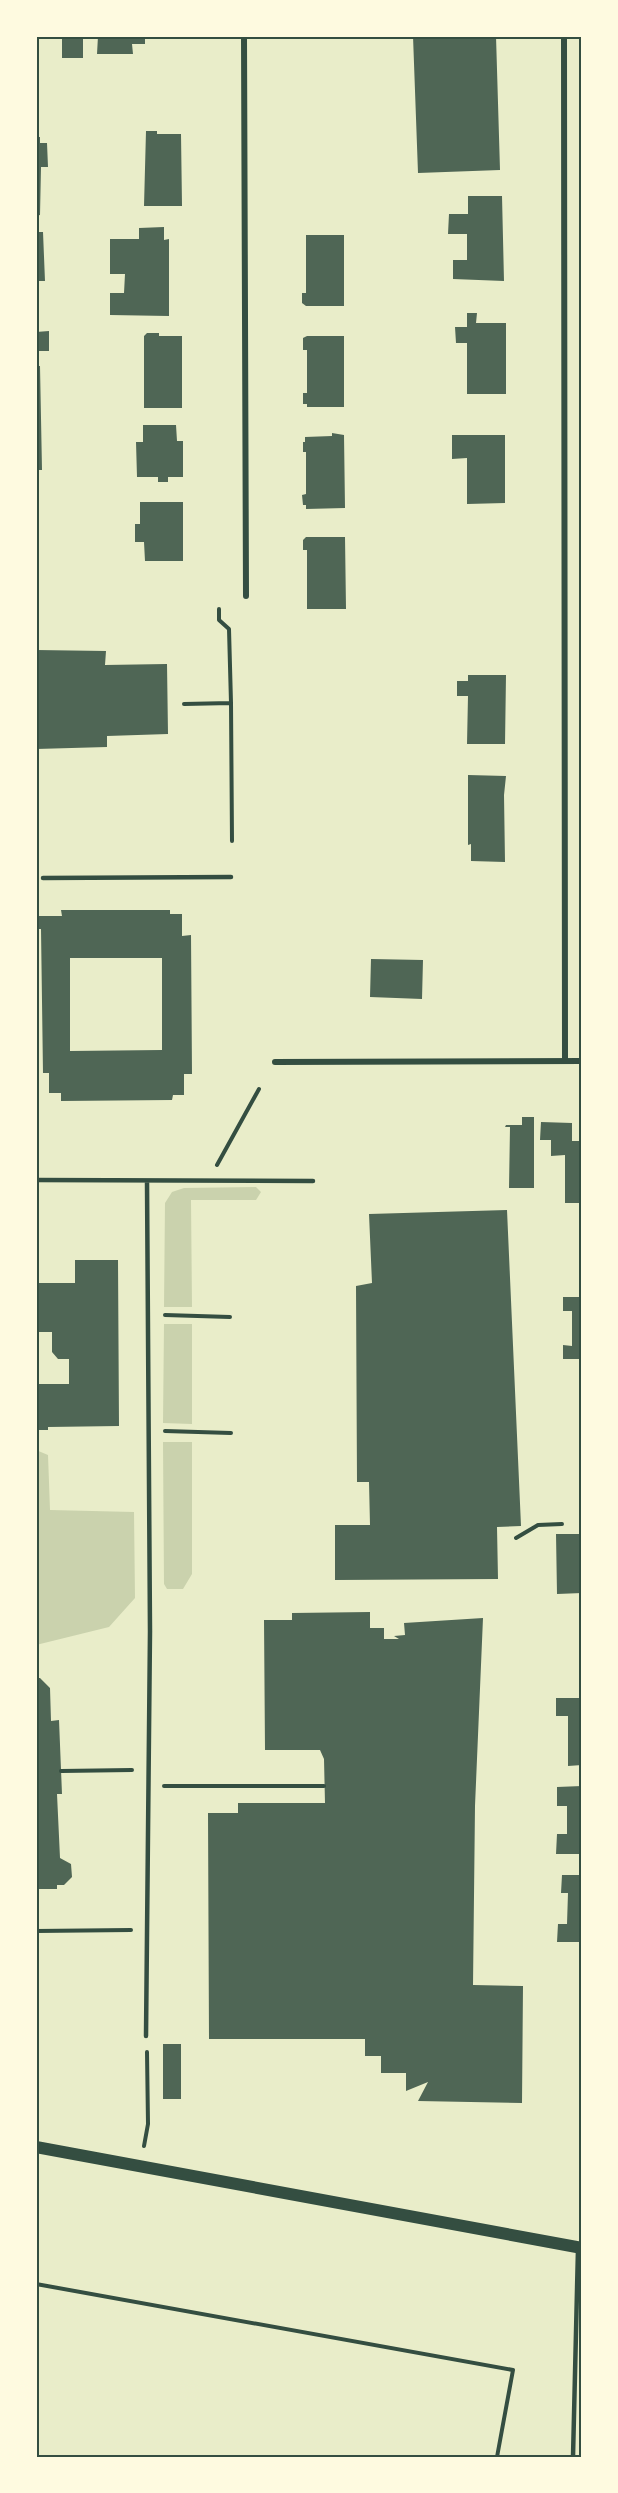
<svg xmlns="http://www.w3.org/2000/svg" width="618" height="2493" viewBox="0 0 618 2493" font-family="Raleway,sans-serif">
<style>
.green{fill:#cad2ad}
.building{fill:#4f6655;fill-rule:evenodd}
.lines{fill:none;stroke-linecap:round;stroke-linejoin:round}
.path{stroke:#344e41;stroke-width:4}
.service{stroke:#344e41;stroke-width:4.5}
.minor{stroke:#344e41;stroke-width:6}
.secondary{stroke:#344e41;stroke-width:12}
.neatline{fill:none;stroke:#344e41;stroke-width:2}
</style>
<rect width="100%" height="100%" fill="#e9edc9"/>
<path class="green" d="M 184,1188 L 256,1187 L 261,1192 L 256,1200 L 191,1200 L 192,1307 L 164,1307 L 165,1203 L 172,1192 Z
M 164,1324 L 192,1324 L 192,1424 L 163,1423 Z
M 163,1442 L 192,1442 L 192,1574 L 183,1589 L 167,1589 L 164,1584 Z
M 36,1450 L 48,1455 L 50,1510 L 134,1512 L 135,1598 L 109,1627 L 36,1645 Z"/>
<path class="building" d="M 62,36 L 83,36 L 83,58 L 62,58 Z
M 98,36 L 145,36 L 145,44 L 132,44 L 133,54 L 97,54 Z
M 413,36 L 496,36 L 500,170 L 418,173 Z
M 146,131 L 157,131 L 157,134 L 181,134 L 182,206 L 144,206 Z
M 36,137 L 40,137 L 40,143 L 47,143 L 48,167 L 41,167 L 40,215 L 36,216 Z
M 468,196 L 502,196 L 504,281 L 453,279 L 453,260 L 467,260 L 467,234 L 448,234 L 449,214 L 468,214 Z
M 164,227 L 164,240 L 169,239 L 169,316 L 110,315 L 110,293 L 124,293 L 125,274 L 110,274 L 110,239 L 139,239 L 139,228 Z
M 36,232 L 43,232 L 45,281 L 36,281 Z
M 306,235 L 344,235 L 344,306 L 306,306 L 302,303 L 302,293 L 306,293 Z
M 467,313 L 477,313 L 476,323 L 506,323 L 506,394 L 467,394 L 467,343 L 456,343 L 455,327 L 467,327 Z
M 49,331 L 49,351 L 36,351 L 36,332 Z
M 147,333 L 159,333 L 159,336 L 182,336 L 182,408 L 144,408 L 144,336 Z
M 307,336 L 344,336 L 344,407 L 307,407 L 307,404 L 303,404 L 303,393 L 307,393 L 307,350 L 303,350 L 303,338 Z
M 36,366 L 40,366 L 42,470 L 36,470 Z
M 143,425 L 176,425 L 177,441 L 183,441 L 183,477 L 168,477 L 168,482 L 158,482 L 158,477 L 137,477 L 136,442 L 143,442 Z
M 332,433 L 344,435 L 345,508 L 306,509 L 306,505 L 303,505 L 302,495 L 306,494 L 306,452 L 303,452 L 303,442 L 305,442 L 305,437 L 332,436 Z
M 452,435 L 505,435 L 505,503 L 467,504 L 467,458 L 452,459 Z
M 140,502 L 183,502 L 183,561 L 145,561 L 144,542 L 135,542 L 135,524 L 140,524 Z
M 306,537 L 345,537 L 346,609 L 307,609 L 307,550 L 303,550 L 303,540 Z
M 36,650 L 106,651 L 105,665 L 167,664 L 168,734 L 107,736 L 107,747 L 36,749 Z
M 468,675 L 506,675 L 505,744 L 467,744 L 468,696 L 457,696 L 457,681 L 468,681 Z
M 468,775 L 506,776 L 504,795 L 505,862 L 471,861 L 471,844 L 468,845 Z
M 61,910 L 170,910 L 170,914 L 182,914 L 182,936 L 191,935 L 192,1074 L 184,1074 L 184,1095 L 173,1095 L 172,1100 L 61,1101 L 61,1093 L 49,1093 L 49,1073 L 43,1073 L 41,929 L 36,929 L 36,916 L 62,916 ZM 70,958 L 162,958 L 162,1050 L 70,1051 Z
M 371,959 L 423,960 L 422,999 L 370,997 Z
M 522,1117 L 534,1117 L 534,1188 L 509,1188 L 510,1127 L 505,1127 L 506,1125 L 522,1125 Z
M 541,1122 L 572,1123 L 572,1141 L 582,1141 L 582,1203 L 565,1203 L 565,1155 L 551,1156 L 551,1140 L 540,1140 Z
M 507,1210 L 521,1526 L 497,1527 L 498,1579 L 335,1580 L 335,1525 L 370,1525 L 369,1482 L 357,1482 L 356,1286 L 372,1283 L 369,1214 Z
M 75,1260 L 118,1260 L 119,1426 L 48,1427 L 48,1430 L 36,1430 L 36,1384 L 69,1384 L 69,1359 L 58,1359 L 52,1352 L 52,1332 L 36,1332 L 36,1283 L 75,1283 Z
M 563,1297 L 582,1297 L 582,1359 L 563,1359 L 563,1345 L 572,1346 L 572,1311 L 563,1311 Z
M 556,1534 L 582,1534 L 582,1593 L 557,1594 Z
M 370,1612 L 370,1628 L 384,1628 L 384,1639 L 399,1639 L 394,1636 L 405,1635 L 404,1623 L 483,1618 L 475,1806 L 473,1985 L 523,1986 L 522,2103 L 418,2101 L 428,2082 L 406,2091 L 406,2073 L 381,2073 L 381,2056 L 365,2056 L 365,2039 L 209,2039 L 208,1813 L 238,1813 L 238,1803 L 325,1803 L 324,1759 L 320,1750 L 265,1750 L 264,1620 L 292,1620 L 292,1613 Z
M 36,1678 L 40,1678 L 50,1688 L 51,1721 L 59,1720 L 62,1794 L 57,1794 L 60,1858 L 71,1864 L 72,1877 L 64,1885 L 57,1885 L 57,1889 L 36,1889 Z
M 556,1698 L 582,1698 L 582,1765 L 568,1766 L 568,1716 L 556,1716 Z
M 582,1786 L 582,1854 L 556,1854 L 557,1834 L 567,1834 L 567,1806 L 557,1806 L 557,1787 Z
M 562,1875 L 582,1875 L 582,1942 L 557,1942 L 558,1924 L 567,1924 L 568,1893 L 561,1893 Z
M 163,2044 L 181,2044 L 181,2099 L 163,2099 Z"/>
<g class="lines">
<path class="path" d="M 219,609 L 219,620 L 229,629 L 231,703
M 184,704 L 231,703 L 232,841
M 217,1165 L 259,1089
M 165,1315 L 230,1317
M 165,1431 L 231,1433
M 516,1538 L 538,1525 L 562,1524
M 61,1771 L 132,1770
M 164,1786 L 324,1786
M 36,1931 L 131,1930
M 144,2146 L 148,2124 L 147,2052
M 36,2284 L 513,2370 L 497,2457"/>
<path class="service" d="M 43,878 L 231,877
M 36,1180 L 313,1181
M 146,2036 L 150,1631 L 147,1181
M 573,2457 L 578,2249"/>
<path class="minor" d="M 244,36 L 246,596
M 564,36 L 565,1061
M 275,1062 L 582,1061"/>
<path class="secondary" d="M 36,2147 L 582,2248"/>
</g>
<rect width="618" height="2493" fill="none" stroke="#fefae0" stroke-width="75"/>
<rect x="38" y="38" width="542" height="2418" class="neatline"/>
</svg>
